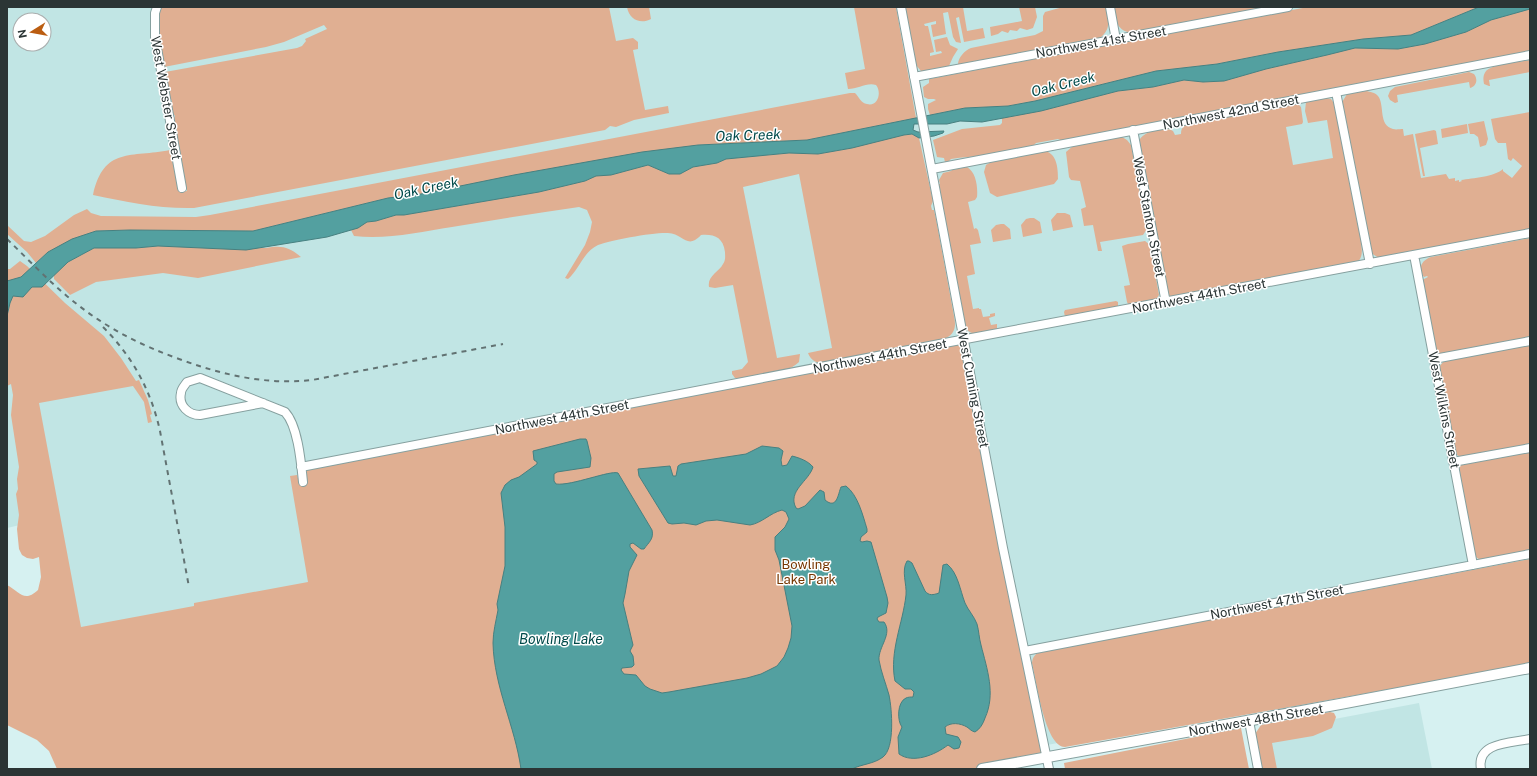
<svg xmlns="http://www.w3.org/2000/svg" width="1537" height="776" viewBox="0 0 1537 776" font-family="'Public Sans',sans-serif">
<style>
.built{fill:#c1e5e4;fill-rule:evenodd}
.green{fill:#e0af92}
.water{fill:#53a0a0;stroke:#478080}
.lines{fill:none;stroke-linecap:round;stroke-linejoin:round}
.minor-casing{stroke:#86a09f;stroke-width:10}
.major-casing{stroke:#86a09f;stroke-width:12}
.minor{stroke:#fff;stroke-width:8}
.major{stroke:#fff;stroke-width:10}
.rail{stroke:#627272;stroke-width:2;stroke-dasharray:5 5;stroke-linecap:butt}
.labels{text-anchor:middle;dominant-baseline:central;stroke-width:3;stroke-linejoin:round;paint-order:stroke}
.street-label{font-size:13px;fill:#2b3535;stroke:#fff}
.park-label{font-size:13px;fill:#763600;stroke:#fff}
.water-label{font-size:14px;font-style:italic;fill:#004a4a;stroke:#fff}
</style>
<rect width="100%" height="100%" fill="#d6f1f1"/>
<path class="built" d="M 7,7 L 1530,7 L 1530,657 L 1025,749 L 80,769 L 33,522 L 7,528 ZM 20,20 L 44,20 L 44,44 L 20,44 Z
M 1419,703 L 1432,769 L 1268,769 L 1261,733 Z"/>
<path class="green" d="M 160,7 L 609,7 L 616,41 L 633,38 L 638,42 L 638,49 L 633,50 L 645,110 L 668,106 L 669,113 L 634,120 L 616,127 L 610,126 L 605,130 L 194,208 C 159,209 127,202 93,195 C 104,146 131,158 170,150 L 179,192 L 187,191 L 174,118 L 175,116 L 173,113 L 171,104 L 172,101 L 170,99 L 165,72 L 297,48 L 302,46 L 306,41 L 305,39 L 327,29 L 324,25 L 284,42 L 266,47 L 164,67 L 158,30 Z
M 627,7 L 649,7 L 651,19 C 640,25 629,19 627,7 Z
M 854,7 L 896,7 L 916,118 L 807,140 L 698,145 L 421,194 L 388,198 L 253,231 L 130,230 L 96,231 L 48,252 L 36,263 L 27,252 L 7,234 L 7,225 L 24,241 L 31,242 L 45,236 L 74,215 L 87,209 L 91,213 L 101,216 L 196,217 L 210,215 L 850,93 L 855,93 C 859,97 861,103 867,104 C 878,107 882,92 876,85 C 867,82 858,89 848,89 L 845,73 L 865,69 Z
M 905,7 L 963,7 L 967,31 L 983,28 L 985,38 L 964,42 L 959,17 L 956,18 L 961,43 L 956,42 L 953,37 L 948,12 L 943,13 L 946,34 L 933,37 L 931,25 L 936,24 L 936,21 L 924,24 L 925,26 L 928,26 L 934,52 L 930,53 L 930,56 L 942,53 L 941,51 L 936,52 L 934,40 L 947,37 L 950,45 L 958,49 L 953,57 L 949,66 L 924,71 L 921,71 L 916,65 Z
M 1019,7 L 1035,7 L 1037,17 L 1033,28 L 1027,30 L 1020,28 L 1017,31 L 1010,30 L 1008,33 L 1002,31 L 998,34 L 991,36 L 990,27 L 1022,21 Z
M 1063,7 L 1106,7 C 1108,21 1112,29 1099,39 L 960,66 L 958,64 C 958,58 965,50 971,48 L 1035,35 L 1043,31 L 1043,16 L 1045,12 Z
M 1112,7 L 1269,7 L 1132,33 C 1117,31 1115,20 1112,7 Z
M 1308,7 L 1479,7 L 1411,35 L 1363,39 L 1278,52 L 1217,64 L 1156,71 L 1035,101 L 1008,106 L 965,108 L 930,115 L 928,109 L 928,104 L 936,100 L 934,99 L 928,99 L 924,97 L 923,87 L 929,83 L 929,79 Z
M 1530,9 L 1530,52 L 1063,141 L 1058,139 L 1036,143 L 1034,145 C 1018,149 1001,153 985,155 C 973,157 963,157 951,159 L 949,161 L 945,162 L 944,158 L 937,157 L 933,140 L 962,129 L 1000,125 L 1002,123 L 1002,118 L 1041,111 L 1118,91 L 1153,87 L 1184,80 L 1204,82 L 1224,81 L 1266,69 L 1327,55 L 1355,48 L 1398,49 L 1425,44 L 1466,32 L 1491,20 Z
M 1530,60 L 1530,72 L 1489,80 L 1490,86 L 1489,86 L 1484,84 C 1483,79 1483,75 1486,71 C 1492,64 1520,62 1530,60 Z
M 1469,72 L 1474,74 C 1478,79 1477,86 1470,88 L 1469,82 L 1397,95 L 1398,102 L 1395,103 L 1390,100 L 1388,96 L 1390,91 L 1395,87 Z
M 1366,91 C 1370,92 1375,92 1378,96 C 1385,105 1378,125 1393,129 C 1396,130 1400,129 1403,129 L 1404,136 L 1413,134 L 1421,178 L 1446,174 L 1449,179 L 1455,178 L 1455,181 L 1459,180 L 1459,182 L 1462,181 L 1461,180 C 1473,178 1494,177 1503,169 L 1503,171 L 1512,178 L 1522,166 L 1513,158 L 1511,161 L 1508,159 L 1506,143 L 1498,143 L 1495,139 L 1491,119 L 1530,112 L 1530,230 L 1379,258 L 1371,253 L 1341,104 L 1347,94 Z
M 1326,98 L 1331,99 L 1336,106 L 1362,243 L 1361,243 C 1362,250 1363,256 1358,262 L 1173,298 L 1167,294 L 1139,141 C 1143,131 1164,126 1173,131 L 1175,135 L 1181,134 C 1181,127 1184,126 1191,123 L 1298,104 L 1301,107 L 1303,122 L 1302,124 L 1286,127 L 1293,165 L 1333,158 L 1327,120 L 1308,123 L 1305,111 L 1306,102 Z
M 1484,121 L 1488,139 L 1486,145 L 1480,147 L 1478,137 L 1474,134 L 1470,134 L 1468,124 Z
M 1467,124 L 1468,133 L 1442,138 L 1441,129 Z
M 1434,130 L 1436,131 L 1438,144 L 1420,148 L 1425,176 L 1423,176 L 1415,134 Z
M 912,134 L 919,138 L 933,201 L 931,206 L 932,210 L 934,210 L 936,219 L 954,316 C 955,321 956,327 953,332 C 948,342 919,345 908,345 L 905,348 L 825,364 C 817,363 811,361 808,353 L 832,348 L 799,174 L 743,187 L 777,358 L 800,354 L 799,362 C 787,374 751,380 735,378 L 732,374 L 732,371 L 742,369 L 748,362 L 733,285 L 715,288 L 709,287 C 707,276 719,272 723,264 C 726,260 725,256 725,252 C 723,237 714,234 701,235 C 687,250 684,234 668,233 C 655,232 610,240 598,245 C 583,252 579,270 568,279 L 565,278 L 585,245 L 590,232 L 592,222 L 587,210 L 579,207 C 537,213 494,220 452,227 C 420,232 386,240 354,236 L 351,230 L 367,222 L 376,221 L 396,215 L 404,215 L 539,192 L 585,181 L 596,175 L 611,175 L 648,165 L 669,174 L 680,174 L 693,167 L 717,163 L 726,159 L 789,153 L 818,154 L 852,148 L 875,141 L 904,135 Z
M 1122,137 L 1127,140 L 1131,145 L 1147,229 L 1143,235 L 1100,242 L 1102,251 L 1098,251 L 1093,225 L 1084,226 L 1081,209 L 1086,207 L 1080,181 L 1071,180 L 1069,177 L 1066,152 L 1073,146 Z
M 1045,151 C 1057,154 1058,168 1058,179 L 1054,184 L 997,197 L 990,193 L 984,172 L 986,165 L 993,161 Z
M 967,167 C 976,172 978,187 977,197 L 975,200 L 968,202 L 974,229 L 976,228 L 978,230 L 981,243 L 970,245 L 975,274 L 967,276 L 973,309 L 979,308 L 979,309 L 981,309 L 983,317 L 990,316 L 990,314 L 995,313 L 995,316 L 989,318 L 991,325 L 997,324 L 997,330 C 984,333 970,339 964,325 L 938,184 L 940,184 L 939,180 L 943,173 L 951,171 L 952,170 Z
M 1057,213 L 1065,213 L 1070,215 L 1073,227 L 1053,231 L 1051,220 Z
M 1030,218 L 1034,218 L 1040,222 L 1042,233 L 1023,237 L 1021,225 L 1026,219 Z
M 1001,224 L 1004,224 L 1010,229 L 1011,239 L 993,242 L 991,230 L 996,225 Z
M 1530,238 L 1530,339 L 1440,355 L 1437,353 L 1422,280 L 1428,277 L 1427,276 L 1424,277 C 1417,268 1422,260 1431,257 Z
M 1145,241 L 1150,245 L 1159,295 L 1156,300 L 1129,306 L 1127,302 L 1124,286 L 1130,285 L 1122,246 L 1128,244 Z
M 158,246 L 266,248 C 282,245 289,247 301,257 L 198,278 L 163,273 L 96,282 L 70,295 L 54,279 L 54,275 L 68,262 L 94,248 L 136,248 Z
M 20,261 L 27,266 L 65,303 L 104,336 L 121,358 L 136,381 L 139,380 L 148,400 L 152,414 L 150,415 L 152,422 L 148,423 L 144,402 L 133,386 L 39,403 L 81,627 L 194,606 L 194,603 L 308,582 L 290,476 L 297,475 L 300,485 L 303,485 L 301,467 L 964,340 L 1047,758 L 982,769 L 57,769 L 49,751 L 37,740 L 7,725 L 7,585 C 20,592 24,603 38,590 L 41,577 L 39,557 L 33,559 L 27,558 L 22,555 L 19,549 L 17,529 L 19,515 L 16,494 L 18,489 L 17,479 L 19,467 L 11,415 L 13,395 L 11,384 L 7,386 L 7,269 L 10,269 Z
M 1116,301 L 1118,302 L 1118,307 L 1065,317 L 1064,312 L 1065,310 Z
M 1530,344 L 1530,446 L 1461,458 L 1455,453 L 1438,368 L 1444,361 Z
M 1530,451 L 1530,552 L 1480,560 L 1476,557 L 1474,553 L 1459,470 L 1460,466 L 1464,464 Z
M 1530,559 L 1530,664 L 1065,747 C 1045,747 1036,679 1032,663 C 1033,656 1035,654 1041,652 Z
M 1330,712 L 1334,713 L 1336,717 L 1332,728 L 1313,736 L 1272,743 L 1277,769 L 1262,769 L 1255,734 L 1261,725 Z
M 1241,728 L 1249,769 L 1065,769 L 1064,763 Z"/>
<path class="water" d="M 1479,7 L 1530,7 L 1530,9 L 1491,20 L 1466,32 L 1425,44 L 1398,49 L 1355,48 L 1327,55 L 1266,69 L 1224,81 L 1203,82 L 1184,80 L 1153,87 L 1118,91 L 1041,111 L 982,122 L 960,121 L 947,124 L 914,124 L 913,130 L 918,132 L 944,131 L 943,133 L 934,136 L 919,138 L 912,134 L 904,135 L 852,148 L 818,154 L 789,153 L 726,159 L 717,163 L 693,167 L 680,174 L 669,174 L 648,165 L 611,175 L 596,176 L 585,181 L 539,192 L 404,215 L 396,215 L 376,221 L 367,222 L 358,228 L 327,237 L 246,250 L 158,246 L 136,248 L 94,248 L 68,262 L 42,287 L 32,287 L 23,297 L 13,296 L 10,303 L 7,316 L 7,281 L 21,277 L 48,252 L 72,239 L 96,231 L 130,230 L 253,231 L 388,198 L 421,194 L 514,175 L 642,152 L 698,145 L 807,140 L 965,108 L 1008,106 L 1035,101 L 1156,71 L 1217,64 L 1278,52 L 1363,39 L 1411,35 Z
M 580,439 L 586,439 L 587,441 L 591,458 L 590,467 L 557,472 L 554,474 L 554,481 L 556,484 C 572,486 610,470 618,473 L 652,530 C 654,539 649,542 644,549 L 641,549 L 633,543 L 630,544 L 630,547 L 637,555 L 629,571 L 625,594 L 623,603 L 633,645 L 630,651 L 633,656 L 634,665 L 632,667 L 622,668 L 621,670 L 624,674 L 636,675 L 645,686 L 650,689 L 662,693 L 669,692 L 747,678 L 761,674 L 777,666 L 784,657 L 788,648 L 791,638 L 792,626 L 779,560 L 775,550 L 775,537 L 785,527 L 789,519 L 786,512 L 782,510 C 770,513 762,523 750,525 L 717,520 L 706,521 L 696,525 L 684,523 L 672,524 L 668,523 L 639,476 L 638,469 L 670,466 L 673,476 L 676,476 L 678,466 L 681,464 L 746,454 L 762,446 L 779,448 L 783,451 L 781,460 L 782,466 L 787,465 L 792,456 C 800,458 808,461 813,467 C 809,481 787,491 796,508 L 798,509 L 805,506 L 820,490 L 824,492 L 825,500 C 837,510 838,494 841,487 L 846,486 C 858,495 863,516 867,529 L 867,532 L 861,537 L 860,541 L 862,542 L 867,541 L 871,542 L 887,597 L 888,603 L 886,613 L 878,617 L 877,619 L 879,622 L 884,622 C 893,634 878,647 879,660 C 881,672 886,684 889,695 C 892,709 895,748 883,757 C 874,764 862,764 852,769 L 521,769 C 515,726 494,687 493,643 C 493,632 496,621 498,610 L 497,604 L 505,566 L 505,527 L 501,493 L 505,485 L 511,480 L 519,477 L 537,464 L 537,462 L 534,460 L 533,451 Z
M 907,561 L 909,561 L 912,563 L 925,591 C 929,596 933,595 939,593 L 943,565 L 947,564 C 958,573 960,590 965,603 C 968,610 974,616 977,624 C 979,631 979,638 981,645 C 987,669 996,694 985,718 C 983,724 980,729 975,732 C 971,731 970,729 967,727 C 960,723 951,722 945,727 L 946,734 L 958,737 L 961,742 L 959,748 L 954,749 L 948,745 C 935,755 913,764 899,754 L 898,737 L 902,727 C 897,721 897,702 906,698 C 908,697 911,697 913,697 L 914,692 L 911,689 L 905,689 L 895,681 C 889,652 903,623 906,595 C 907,584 901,571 907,561 Z"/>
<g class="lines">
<defs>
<path id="minor" d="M 157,7 L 155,13 L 155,37 L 182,188
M 901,7 L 1003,548 L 1049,769
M 1110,7 L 1116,40
M 914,77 L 1288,7
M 1336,92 L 1370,264
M 1133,130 L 1166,303
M 932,169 L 1530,55
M 1414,255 L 1473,565
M 1434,359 L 1530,341
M 263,403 L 200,415 C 189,415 178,406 181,393 C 181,389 185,385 187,382 L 200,378 L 285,412 C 298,426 301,462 303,482
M 1453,462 L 1530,448
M 301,467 L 950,342 L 1530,233
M 1025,651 L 1530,554
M 1249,721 L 1258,769
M 1481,769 C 1476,742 1511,743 1530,739"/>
<path id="major" d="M 982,769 L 1340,704 L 1530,668"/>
</defs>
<use href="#minor" class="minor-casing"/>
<use href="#major" class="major-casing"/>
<use href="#minor" class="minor"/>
<use href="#major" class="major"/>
<path class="rail" d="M 7,239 C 30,261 53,286 78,305 C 110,330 141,345 179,359 C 223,375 265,385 312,380 L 503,344
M 103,327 C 132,356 151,390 160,431 L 189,587"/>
</g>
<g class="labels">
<g class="street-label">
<text transform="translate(1101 42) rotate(-10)">Northwest 41st Street</text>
<text transform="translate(166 98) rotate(80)">West Webster Street</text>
<text transform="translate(1231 112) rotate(-11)">Northwest 42nd Street</text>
<text transform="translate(1149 217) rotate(79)">West Stanton Street</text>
<text transform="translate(1199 296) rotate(-11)">Northwest 44th Street</text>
<text transform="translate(880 356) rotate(-11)">Northwest 44th Street</text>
<text transform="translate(973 388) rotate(79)">West Cuming Street</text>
<text transform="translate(1444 410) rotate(79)">West Wilkins Street</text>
<text transform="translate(562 417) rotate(-11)">Northwest 44th Street</text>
<text transform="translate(1277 602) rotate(-11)">Northwest 47th Street</text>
<text transform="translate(1256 720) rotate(-10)">Northwest 48th Street</text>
</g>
<g class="park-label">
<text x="806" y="564">Bowling<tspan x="806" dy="15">Lake Park</tspan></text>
</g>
<g class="water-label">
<text transform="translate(1063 84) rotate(-14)">Oak Creek</text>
<text transform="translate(748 135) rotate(-2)">Oak Creek</text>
<text transform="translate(426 188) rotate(-12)">Oak Creek</text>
<text x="561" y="639">Bowling Lake</text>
</g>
</g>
<rect width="1537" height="776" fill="none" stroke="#2b3535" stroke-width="16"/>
<g transform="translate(32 32) rotate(259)"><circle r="19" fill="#ffffff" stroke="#aaaeae"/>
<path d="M0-3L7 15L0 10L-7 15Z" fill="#bb5d11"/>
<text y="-6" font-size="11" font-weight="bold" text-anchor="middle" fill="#2b3535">N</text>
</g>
</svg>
